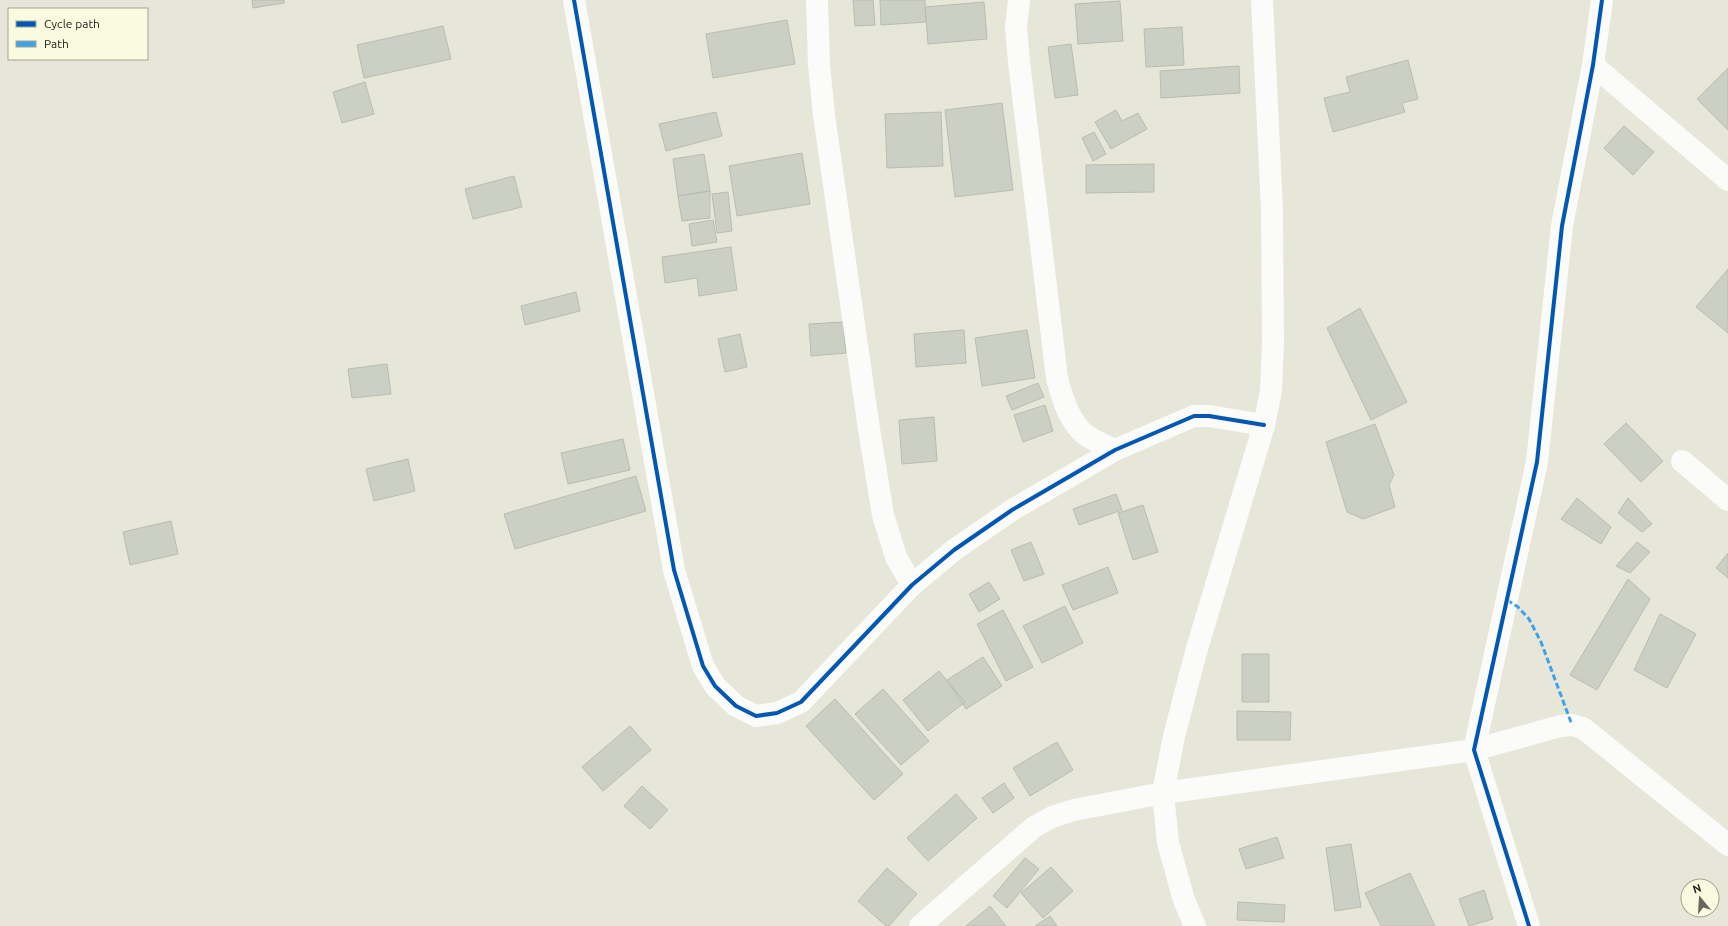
<svg xmlns="http://www.w3.org/2000/svg" width="1728" height="926" viewBox="0 0 1728 926" font-family="Ubuntu,sans-serif">
<style>
.building{fill:#cccfc4;stroke:#b9bcb2}
.lines{fill:none;stroke-linecap:round;stroke-linejoin:round}
.minor{stroke:#fbfbf9;stroke-width:22}
.tertiary{stroke:#fbfbf9;stroke-width:22}
.quiet{stroke:#3ea2ea;stroke-width:3;stroke-dasharray:6 3;stroke-linecap:butt}
.cycleway-casing{stroke:#f9fae0;stroke-width:6}
.cycleway{stroke:#0057b8;stroke-width:4}
</style>
<rect width="100%" height="100%" fill="#e6e7d8"/>
<path class="building" d="M 252,0 L 284,0 L 284,3 L 253,8 Z
M 853,0 L 873,0 L 875,25 L 855,26 Z
M 880,0 L 925,0 L 926,22 L 881,25 Z
M 1120,1 L 1123,41 L 1078,44 L 1075,4 Z
M 984,2 L 987,39 L 928,44 L 925,7 Z
M 787,20 L 795,64 L 713,78 L 706,34 Z
M 443,26 L 451,59 L 364,78 L 357,45 Z
M 1182,27 L 1184,65 L 1146,67 L 1144,29 Z
M 1071,44 L 1078,95 L 1055,98 L 1048,47 Z
M 1408,60 L 1418,99 L 1402,103 L 1405,112 L 1333,132 L 1324,98 L 1350,92 L 1346,77 Z
M 1239,66 L 1240,93 L 1161,98 L 1160,71 Z
M 1728,68 L 1728,130 L 1697,99 Z
M 365,82 L 374,114 L 342,123 L 333,92 Z
M 1002,103 L 1013,190 L 955,197 L 945,110 Z
M 1116,110 L 1122,121 L 1138,113 L 1147,129 L 1111,149 L 1095,122 Z
M 716,112 L 722,136 L 666,151 L 659,124 Z
M 941,112 L 943,166 L 887,168 L 885,114 Z
M 1624,126 L 1654,152 L 1633,175 L 1604,148 Z
M 1094,132 L 1106,154 L 1093,161 L 1082,138 Z
M 802,153 L 810,204 L 737,216 L 729,166 Z
M 704,154 L 710,191 L 678,196 L 673,159 Z
M 1154,164 L 1154,192 L 1086,193 L 1086,165 Z
M 514,176 L 522,207 L 473,219 L 465,189 Z
M 710,191 L 710,218 L 682,221 L 678,196 Z
M 728,192 L 732,231 L 717,233 L 712,194 Z
M 713,220 L 717,242 L 692,246 L 689,224 Z
M 731,247 L 737,290 L 699,296 L 697,278 L 665,283 L 662,257 Z
M 1728,269 L 1728,333 L 1696,307 Z
M 576,292 L 580,311 L 525,325 L 521,306 Z
M 1360,308 L 1407,402 L 1371,420 L 1327,328 Z
M 843,322 L 846,353 L 811,356 L 809,324 Z
M 964,330 L 966,363 L 916,367 L 914,334 Z
M 1027,330 L 1035,378 L 982,386 L 975,338 Z
M 740,334 L 747,367 L 725,372 L 718,339 Z
M 387,364 L 391,394 L 352,398 L 348,369 Z
M 1038,383 L 1044,397 L 1012,410 L 1006,396 Z
M 1045,405 L 1053,431 L 1023,442 L 1014,415 Z
M 934,417 L 937,461 L 902,464 L 899,420 Z
M 1626,423 L 1663,461 L 1641,482 L 1604,444 Z
M 1375,424 L 1394,475 L 1389,485 L 1395,507 L 1363,519 L 1347,512 L 1326,442 Z
M 623,439 L 630,470 L 568,484 L 561,453 Z
M 408,459 L 415,491 L 374,501 L 366,469 Z
M 636,476 L 646,511 L 515,549 L 504,514 Z
M 1116,494 L 1122,510 L 1079,525 L 1073,509 Z
M 1577,498 L 1611,527 L 1601,544 L 1561,519 Z
M 1628,498 L 1652,524 L 1642,532 L 1618,513 Z
M 1143,505 L 1158,552 L 1133,560 L 1118,513 Z
M 171,521 L 178,554 L 130,565 L 123,532 Z
M 1031,542 L 1044,574 L 1024,581 L 1011,550 Z
M 1637,542 L 1650,552 L 1630,573 L 1616,566 Z
M 1728,553 L 1728,578 L 1716,568 Z
M 1108,567 L 1118,593 L 1073,610 L 1062,585 Z
M 1628,579 L 1650,599 L 1597,690 L 1570,675 Z
M 989,582 L 1000,599 L 979,612 L 969,594 Z
M 1065,606 L 1083,643 L 1042,663 L 1023,626 Z
M 1003,610 L 1033,667 L 1006,681 L 977,624 Z
M 1660,614 L 1696,634 L 1667,688 L 1634,670 Z
M 1242,654 L 1269,654 L 1269,702 L 1242,702 Z
M 983,657 L 1002,686 L 966,709 L 947,680 Z
M 939,671 L 965,702 L 928,731 L 903,700 Z
M 883,689 L 929,741 L 901,765 L 855,714 Z
M 835,699 L 903,774 L 874,800 L 806,726 Z
M 1237,711 L 1291,712 L 1290,740 L 1237,740 Z
M 630,726 L 651,750 L 603,791 L 582,767 Z
M 1057,742 L 1073,770 L 1030,796 L 1013,768 Z
M 1004,783 L 1014,798 L 993,813 L 982,798 Z
M 642,786 L 668,810 L 650,829 L 624,806 Z
M 956,794 L 977,818 L 928,861 L 907,838 Z
M 1277,837 L 1284,858 L 1246,869 L 1239,849 Z
M 1351,844 L 1361,907 L 1335,911 L 1326,848 Z
M 1025,858 L 1039,869 L 1007,908 L 993,896 Z
M 1051,867 L 1073,891 L 1043,918 L 1021,893 Z
M 887,868 L 917,894 L 889,926 L 886,926 L 858,901 Z
M 1410,873 L 1435,926 L 1381,926 L 1365,893 Z
M 1484,890 L 1493,919 L 1469,926 L 1459,899 Z
M 1238,902 L 1285,905 L 1284,922 L 1237,920 Z
M 990,906 L 1006,926 L 966,926 Z
M 1050,916 L 1057,926 L 1035,926 Z"/>
<g class="lines">
<path class="minor" d="M 574,0 L 674,570 L 703,666 L 715,686 L 736,706 L 756,716 L 777,713 L 801,702 L 912,585 L 954,550 L 1012,510 L 1115,450 L 1194,416 L 1209,416 L 1264,425
M 817,0 L 819,65 L 824,115 L 869,429 L 883,515 L 896,557 L 912,585
M 1019,0 L 1016,27 L 1019,62 L 1057,378 C 1062,399 1071,428 1092,439 C 1099,443 1107,446 1115,450
M 1593,65 L 1728,180
M 1682,461 L 1728,500
M 920,926 L 1034,827 L 1052,817 L 1074,810 L 1163,793 L 1474,750 L 1560,726 L 1572,725 L 1583,728 L 1728,845
M 1529,926 L 1474,750 L 1537,462 L 1562,226 L 1593,65 L 1602,0"/>
<path class="tertiary" d="M 1195,926 L 1184,900 L 1168,843 L 1163,793 L 1174,736 L 1196,652 L 1264,425 L 1271,391 L 1273,343 L 1272,210 L 1262,0"/>
<path class="quiet" d="M 1507,600 L 1518,607 L 1529,619 L 1541,642 L 1572,725"/>
<defs>
<path id="cycleway" d="M 574,0 L 674,570 L 703,666 L 715,686 L 736,706 L 756,716 L 777,713 L 801,702 L 912,585 L 954,550 L 1012,510 L 1115,450 L 1194,416 L 1209,416 L 1264,425
M 1529,926 L 1474,750 L 1537,462 L 1562,226 L 1593,65 L 1602,0"/>
</defs>
<use href="#cycleway" class="cycleway-casing"/>
<use href="#cycleway" class="cycleway"/>
</g>
<rect x="8" y="8" width="140" height="52" fill="#f9fae0" stroke="#a3a490"/>
<rect x="16" y="21" width="20" height="6" fill="#0057b8" stroke="#a3a490"/>
<text x="44" y="28" font-size="12" fill="#222218">Cycle path</text>
<rect x="16" y="41" width="20" height="6" fill="#3ea2ea" stroke="#a3a490"/>
<text x="44" y="48" font-size="12" fill="#222218">Path</text>
<g transform="translate(1700 898) rotate(342)"><circle r="19" fill="#f9fae0" stroke="#a3a490"/>
<path d="M0-3L7 15L0 10L-7 15Z" fill="#67675b"/>
<text y="-6" font-size="11" font-weight="bold" text-anchor="middle" fill="#222218">N</text>
</g>
</svg>
